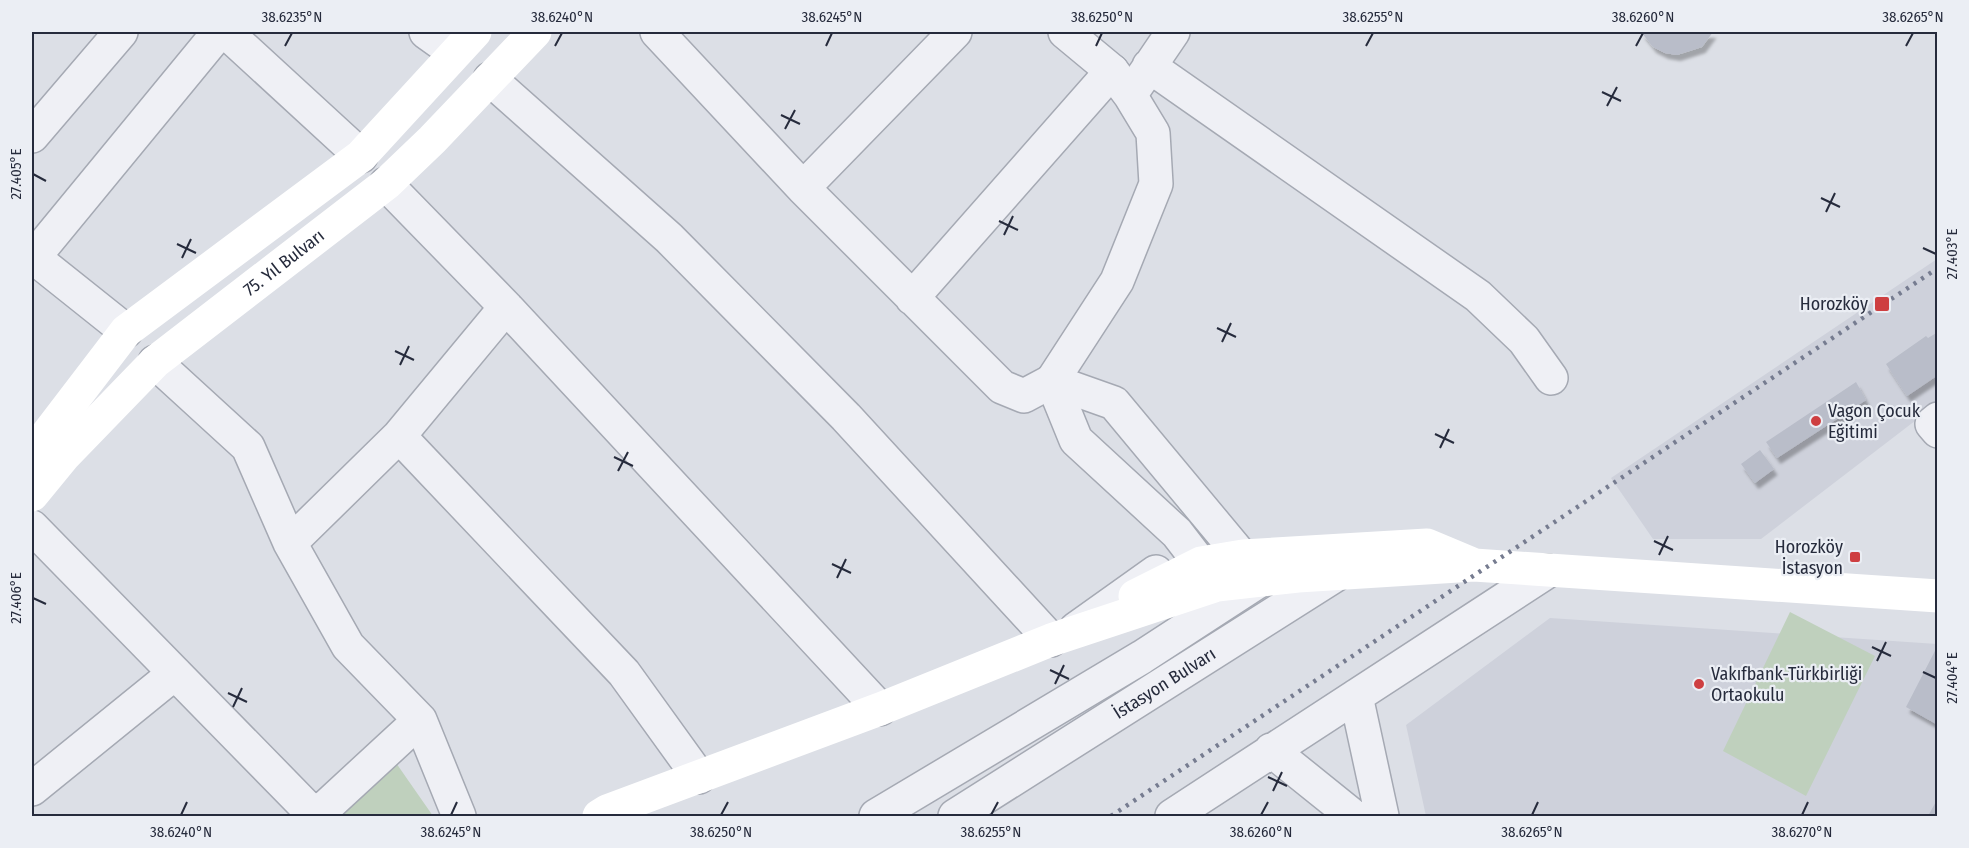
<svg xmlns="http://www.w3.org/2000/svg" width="1969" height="848" viewBox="0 0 1969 848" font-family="'Fira Sans Condensed',sans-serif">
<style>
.built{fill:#ced1db}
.green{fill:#bfd0bd}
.building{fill:#b9bdc9;filter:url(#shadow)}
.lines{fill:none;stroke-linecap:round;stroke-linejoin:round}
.minor-casing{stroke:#a5a9b3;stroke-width:36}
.tertiary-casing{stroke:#a5a9b3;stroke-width:36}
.minor{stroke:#eff0f5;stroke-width:33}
.tertiary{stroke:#eff0f5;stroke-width:33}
.secondary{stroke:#fff;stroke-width:33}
.rail{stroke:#767c90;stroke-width:4.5;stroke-dasharray:3 6;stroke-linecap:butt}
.ticks{fill:none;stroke:#262b3c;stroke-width:2}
.poi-dot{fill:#ce3f41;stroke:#ebeef4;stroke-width:2}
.labels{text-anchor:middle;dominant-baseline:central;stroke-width:4.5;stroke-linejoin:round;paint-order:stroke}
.street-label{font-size:18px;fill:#262b3c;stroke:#ebeef4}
.poi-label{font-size:18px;fill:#262b3c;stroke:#ebeef4;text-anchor:end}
.neatline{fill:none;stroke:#262b3c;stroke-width:2}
.ticks-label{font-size:15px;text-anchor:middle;fill:#262b3c}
</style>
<defs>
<filter id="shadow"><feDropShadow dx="3.5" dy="6" stdDeviation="1.5" flood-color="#0004"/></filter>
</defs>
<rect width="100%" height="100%" fill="#dcdfe6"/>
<path class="built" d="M 1937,259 L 1937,404 L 1761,539 L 1653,539 L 1611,478 Z
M 1550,618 L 1937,644 L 1937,816 L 1426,816 L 1406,725 Z"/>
<path class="green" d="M 1790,612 L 1875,656 L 1806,796 L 1723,751 Z
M 394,760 L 433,816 L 320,816 Z"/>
<path class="building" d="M 1641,32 L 1713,32 L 1702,47 L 1677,55 L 1665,53 L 1653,47 Z
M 1938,332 L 1938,375 L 1907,396 L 1886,364 L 1926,336 L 1928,338 Z
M 1856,382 L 1866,400 L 1777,458 L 1766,442 Z
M 1760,450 L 1774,469 L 1755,483 L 1741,464 Z
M 1938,645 L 1938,725 L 1906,707 Z
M 1938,798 L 1938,816 L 1928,816 Z"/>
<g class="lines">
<defs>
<path id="minor" d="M 226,32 L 361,156
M 426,32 L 454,52
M 657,32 L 803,188 L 1002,387 L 1024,396 L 1052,381
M 1149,66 L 1478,296 L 1524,340 L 1551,378
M 490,79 L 669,238 L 846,417 L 1051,640
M 1137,85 L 1173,32
M 32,136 L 121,32
M 386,184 L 506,307 L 880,709
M 803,188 L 955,32
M 34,257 L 219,32
M 912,298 L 1112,71
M 155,362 L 248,447 L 290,543 L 348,646 L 420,720 L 459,816
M 1938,419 L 1932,424 L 1938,431
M 399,436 L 624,673 L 699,777
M 32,527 L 315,816
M 290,543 L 399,436 L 506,307
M 1356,696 L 1382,816
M 1271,750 L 1353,816
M 32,789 L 175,673
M 316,816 L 420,720
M 1172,816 L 1548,571"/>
<g id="tertiary">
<path d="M 32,256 L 126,331"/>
<path d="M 1052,381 L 1117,281 L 1156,184 L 1153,133 L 1130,95 L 1112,71 L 1065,32"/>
<path d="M 1052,381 L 1114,403 L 1258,576"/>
<path d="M 1052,381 L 1076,440 L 1177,533 L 1217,585"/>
<path d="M 1076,629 L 1156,572"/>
<path d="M 876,816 L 1142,657 L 1268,575"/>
<path id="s1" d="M 955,816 L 1348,567"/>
</g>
</defs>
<use href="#minor" class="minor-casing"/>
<use href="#tertiary" class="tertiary-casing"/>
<use href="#minor" class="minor"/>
<use href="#tertiary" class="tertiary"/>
<g class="secondary">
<path d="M 32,454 L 126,331 L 361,156 L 475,32"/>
<path id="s2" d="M 32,495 L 64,456 L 155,362 L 386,184 L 432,140 L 535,32"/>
<path d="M 1135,596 L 1201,563 L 1243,556 L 1427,545 L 1470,563"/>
<path d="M 599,816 L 607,811 L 880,709 L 1051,640 L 1217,585 L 1298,576 L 1474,565 L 1938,596"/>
</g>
<path class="rail" d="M 1111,816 L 1938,268"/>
</g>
<path class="ticks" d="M 285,46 L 292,33M 555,46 L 562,33M 826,46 L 832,33M 1096,46 L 1102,33M 1366,46 L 1373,33M 1636,46 L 1643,33M 1906,46 L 1913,33M 1602,92 L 1621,101M 1607,106 L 1617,87M 781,115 L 800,124M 785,129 L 795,110M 33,174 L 46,181M 1821,198 L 1840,207M 1826,212 L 1835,193M 999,221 L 1018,230M 1004,235 L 1013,216M 177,244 L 196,253M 1923,248 L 1936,254M 182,258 L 191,239M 1217,328 L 1236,337M 1222,342 L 1231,323M 395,351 L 414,360M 400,365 L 409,346M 1435,434 L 1454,443M 1440,448 L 1449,429M 614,457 L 633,466M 618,471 L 628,452M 1654,541 L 1673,550M 1659,555 L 1668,536M 832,564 L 851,573M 837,578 L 846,559M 33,598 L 46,604M 1872,647 L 1891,656M 1877,661 L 1886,642M 1050,670 L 1069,679M 1923,672 L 1936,678M 1055,684 L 1064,665M 228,693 L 247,702M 233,707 L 242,688M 1268,777 L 1287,786M 1273,791 L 1282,772M 181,815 L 187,802M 451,815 L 457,802M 721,815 L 728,802M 991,815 L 998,802M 1261,815 L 1268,802M 1532,815 L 1538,802M 1802,815 L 1808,802"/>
<g class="poi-dot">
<rect x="1874" y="296" width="16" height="16" rx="3"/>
<circle cx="1816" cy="421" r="6"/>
<rect x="1849" y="551" width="12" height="12" rx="3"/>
<circle cx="1699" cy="684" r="6"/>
</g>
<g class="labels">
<g class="street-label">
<text stroke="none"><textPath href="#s2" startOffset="344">75. Yıl Bulvarı</textPath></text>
<text stroke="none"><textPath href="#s1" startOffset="248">İstasyon Bulvarı</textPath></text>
</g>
<g class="poi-label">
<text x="1868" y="304">Horozköy</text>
<text x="1828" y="411" text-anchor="start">Vagon Çocuk<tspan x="1828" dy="21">Eğitimi</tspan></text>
<text x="1843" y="547">Horozköy<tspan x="1843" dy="21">İstasyon</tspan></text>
<text x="1711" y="674" text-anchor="start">Vakıfbank-Türkbirliği<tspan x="1711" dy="21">Ortaokulu</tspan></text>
</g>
</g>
<rect width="1969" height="848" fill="none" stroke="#ebeef4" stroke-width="66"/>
<rect x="33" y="33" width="1903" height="782" class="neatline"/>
<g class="ticks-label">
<text x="292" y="22">38.6235°N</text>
<text x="562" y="22">38.6240°N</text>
<text x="832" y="22">38.6245°N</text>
<text x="1102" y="22">38.6250°N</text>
<text x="1373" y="22">38.6255°N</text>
<text x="1643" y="22">38.6260°N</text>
<text x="1913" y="22">38.6265°N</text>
<text transform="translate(16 174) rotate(-90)" y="5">27.405°E</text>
<text transform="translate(1952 254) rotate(-90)" y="5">27.403°E</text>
<text transform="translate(16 598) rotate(-90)" y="5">27.406°E</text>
<text transform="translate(1952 678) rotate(-90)" y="5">27.404°E</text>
<text x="181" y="837">38.6240°N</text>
<text x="451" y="837">38.6245°N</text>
<text x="721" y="837">38.6250°N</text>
<text x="991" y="837">38.6255°N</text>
<text x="1261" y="837">38.6260°N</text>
<text x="1532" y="837">38.6265°N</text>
<text x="1802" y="837">38.6270°N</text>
</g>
</svg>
